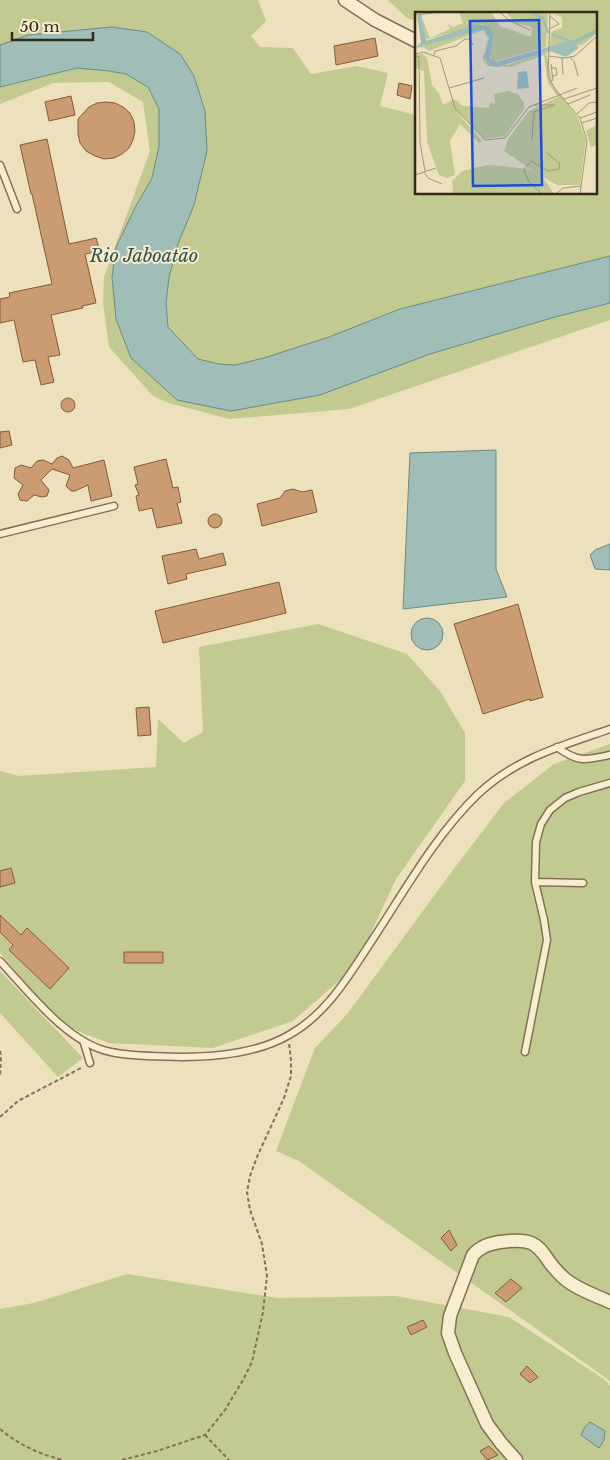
<svg xmlns="http://www.w3.org/2000/svg" width="610" height="1460" viewBox="0 0 610 1460" font-family="'Libre Baskerville',serif">
<style>
.green{fill:#c2ca91}
.water{fill:#a0beb7;stroke:#688b84}
.building{fill:#cb9b72;stroke:#835b3c}
.lines{fill:none;stroke-linecap:round;stroke-linejoin:round}
.lane-casing{stroke:#847156;stroke-width:9}
.street-casing{stroke:#847156;stroke-width:15}
.path{stroke:#847156;stroke-width:2;stroke-dasharray:4 2.5;stroke-linecap:butt}
.lane{stroke:#f8eecf;stroke-width:6}
.street{stroke:#f8eecf;stroke-width:12}
.labels{text-anchor:middle;dominant-baseline:central;stroke-width:4;stroke-linejoin:round;paint-order:stroke}
.water-label{font-size:18px;font-style:italic;fill:#2a5352;stroke:#f5eacc}
.inset-river{fill:none;stroke:#a0beb7;stroke-width:2.5}
.inset-road{fill:none;stroke:#a3967c;stroke-width:1}
.view{fill:#1d4ed8;fill-opacity:0.15;stroke:#1d4ed8;stroke-width:2.5}
.inset-edge{fill:none;stroke:#34281b;stroke-width:2.5}
</style>
<rect width="100%" height="100%" fill="#ede0bc"/>
<path class="green" d="M 0,0 L 258,0 L 266,21 L 251,36 L 260,47 L 293,48 L 311,74 L 357,66 L 388,73 L 380,106 L 416,115 L 416,194 L 596,194 L 596,14 L 416,14 L 416,21 L 407,18 L 388,0 L 610,0 L 610,256 L 400,309 L 329,337 L 264,358 L 235,365 L 219,364 L 198,359 L 168,327 L 166,303 L 169,277 L 178,244 L 180,54 L 147,32 L 112,27 L 28,35 L 0,45 Z
M 77,68 L 109,71 L 126,74 L 148,87 L 159,109 L 159,146 L 152,178 L 116,247 L 112,277 L 116,319 L 131,358 L 320,395 L 430,354 L 555,317 L 610,303 L 610,320 L 349,409 L 229,419 L 169,403 L 153,396 L 109,347 L 103,303 L 104,277 L 150,151 L 143,102 L 109,82 L 53,83 L 0,104 L 0,87 Z
M 318,624 L 407,654 L 440,691 L 465,733 L 465,781 L 396,879 L 355,967 L 293,1021 L 213,1048 L 109,1043 L 62,1025 L 0,953 L 0,771 L 19,776 L 156,767 L 158,719 L 184,743 L 203,732 L 199,647 Z
M 610,744 L 610,1381 L 299,1161 L 276,1151 L 315,1048 L 348,1013 L 453,870 L 504,803 L 554,764 Z
M 0,971 L 83,1058 L 58,1077 L 0,1013 Z
M 127,1274 L 277,1298 L 396,1296 L 509,1317 L 604,1379 L 610,1386 L 610,1460 L 0,1460 L 0,1309 L 34,1303 Z"/>
<path class="water" d="M 112,27 L 147,32 L 180,54 L 194,76 L 205,111 L 207,151 L 194,205 L 178,244 L 169,277 L 166,303 L 168,327 L 198,359 L 219,364 L 235,365 L 264,358 L 329,337 L 400,309 L 610,256 L 610,303 L 555,317 L 430,354 L 320,395 L 231,411 L 177,400 L 131,358 L 116,319 L 112,277 L 116,247 L 136,206 L 152,178 L 159,146 L 159,109 L 148,87 L 126,74 L 109,71 L 77,68 L 0,87 L 0,45 L 28,35 Z
M 496,450 L 496,569 L 507,597 L 403,609 L 410,453 Z
M 610,544 L 610,570 L 595,569 L 590,555 L 595,550 Z
M411 634a16 16 0 1 1 32 0a16 16 0 1 1-32 0Z
M 590,1422 L 605,1431 L 604,1440 L 599,1448 L 581,1435 L 585,1427 Z"/>
<path class="building" d="M 375,38 L 378,56 L 336,65 L 334,46 Z
M 399,83 L 412,86 L 410,99 L 397,95 Z
M 71,96 L 75,115 L 49,121 L 45,102 Z
M 106,102 L 115,103 L 123,107 L 130,113 L 134,122 L 135,131 L 133,140 L 129,148 L 122,154 L 114,158 L 104,159 L 95,156 L 86,151 L 80,143 L 78,134 L 78,119 L 89,107 L 97,103 Z
M 47,139 L 69,244 L 96,238 L 100,251 L 85,254 L 96,303 L 82,306 L 83,308 L 51,315 L 60,355 L 48,357 L 54,382 L 41,385 L 35,360 L 23,362 L 14,320 L 0,323 L 0,299 L 10,297 L 9,293 L 52,284 L 32,194 L 31,194 L 20,145 Z
M61 405a7 7 0 1 1 14 0a7 7 0 1 1-14 0Z
M 9,431 L 12,445 L 0,448 L 0,432 Z
M 62,456 L 69,460 L 73,468 L 104,460 L 112,496 L 91,501 L 88,485 L 75,491 L 71,491 L 66,486 L 70,475 L 52,469 L 41,480 L 49,490 L 47,496 L 42,497 L 34,495 L 27,501 L 20,500 L 18,494 L 23,485 L 14,478 L 15,468 L 21,465 L 31,468 L 37,461 L 43,460 L 52,464 L 57,458 Z
M 166,459 L 173,488 L 178,487 L 181,502 L 177,503 L 182,523 L 157,528 L 152,508 L 139,511 L 136,496 L 139,495 L 135,485 L 138,484 L 134,467 Z
M 293,489 L 302,492 L 312,490 L 317,512 L 262,526 L 257,504 L 280,498 L 285,491 Z
M208 521a7 7 0 1 1 14 0a7 7 0 1 1-14 0Z
M 196,549 L 199,559 L 223,553 L 226,565 L 186,574 L 187,579 L 168,584 L 162,556 Z
M 279,582 L 286,613 L 163,643 L 155,611 Z
M 518,604 L 543,697 L 530,701 L 530,699 L 483,714 L 454,624 Z
M 149,707 L 151,735 L 138,736 L 136,708 Z
M 11,868 L 15,883 L 0,887 L 0,871 Z
M 0,915 L 21,935 L 27,928 L 69,968 L 50,989 L 9,950 L 13,945 L 0,932 Z
M 124,952 L 163,952 L 163,963 L 124,963 Z
M 449,1230 L 457,1245 L 451,1251 L 441,1238 Z
M 511,1279 L 522,1288 L 506,1302 L 495,1293 Z
M 423,1320 L 427,1327 L 411,1335 L 407,1327 Z
M 527,1366 L 538,1377 L 530,1383 L 520,1374 Z
M 489,1446 L 498,1455 L 487,1460 L 480,1451 Z"/>
<g class="lines">
<defs>
<path id="lane" d="M 0,165 L 17,209
M 0,534 L 114,506
M 557,747 C 578,763 586,760 610,755
M 535,882 L 583,883
M 0,961 C 29,992 68,1044 111,1052 C 134,1057 158,1056 182,1057 C 216,1057 258,1053 289,1035 C 325,1015 347,979 369,945 C 403,894 433,838 477,795 C 516,758 561,746 610,729
M 84,1043 L 90,1063
M 525,1052 L 547,940 L 544,920 L 535,882 L 536,842 L 541,824 L 550,810 L 565,798 L 579,792 L 610,783"/>
<path id="street" d="M 345,0 L 375,20 L 416,41
M 516,1460 L 501,1443 L 487,1424 L 455,1353 L 448,1333 L 450,1316 L 473,1255 C 481,1246 489,1244 500,1242 C 548,1235 537,1256 565,1279 C 578,1290 595,1295 610,1302"/>
</defs>
<use href="#lane" class="lane-casing"/>
<use href="#street" class="street-casing"/>
<path class="path" d="M 0,1051 L 1,1057 L 0,1076
M 0,1117 L 18,1101 L 83,1067
M 0,1429 C 19,1445 39,1454 63,1460
M 205,1435 L 229,1460
M 122,1460 L 157,1451 L 205,1435 L 225,1410 L 243,1380 L 252,1362 L 263,1312 L 267,1276 L 262,1244 L 250,1210 L 247,1192 L 250,1176 L 257,1157 L 284,1098 L 291,1076 L 291,1060 L 289,1043"/>
<use href="#lane" class="lane"/>
<use href="#street" class="street"/>
</g>
<g class="labels">
<g class="water-label">
<text x="144" y="256">Rio Jaboatão</text>
</g>
</g>
<g transform="translate(415 12)">
<rect width="182" height="182" fill="#ede0bc"/>
<path d="M 44,1 L 77,1 L 85,14 L 116,25 L 117,15 L 101,11 L 91,1 L 133,1 L 131,35 L 78,50 L 75,43 L 79,22 L 68,12 L 9,28 L 6,4 L 15,26 L 35,17 L 33,12 L 38,15 L 48,11 ZM 135,1 L 182,1 L 182,21 L 169,32 L 135,40 L 136,20 L 147,16 L 147,5 ZM 64,17 L 70,17 L 74,21 L 73,29 L 69,41 L 71,49 L 92,53 L 131,40 L 138,73 L 163,106 L 171,128 L 165,173 L 142,173 L 128,165 L 139,182 L 38,182 L 37,169 L 47,159 L 72,153 L 116,157 L 89,139 L 93,127 L 114,99 L 143,85 L 133,71 L 129,43 L 96,55 L 73,54 L 68,48 L 68,43 L 73,26 L 68,18 L 14,39 L 8,35 L 1,36 ZM 1,42 L 8,42 L 12,46 L 17,73 L 24,81 L 28,93 L 39,87 L 48,94 L 74,96 L 75,90 L 80,92 L 79,82 L 93,79 L 103,82 L 109,91 L 109,97 L 90,124 L 70,127 L 40,98 L 67,129 L 64,131 L 45,112 L 35,129 L 40,163 L 32,166 L 24,163 L 12,130 L 9,59 L 0,56 ZM 182,113 L 182,133 L 176,135 L 171,119 Z" fill="#c2ca91"/>
<path d="M 6,1 L 11,29 L 59,13 L 72,13 L 79,22 L 75,46 L 81,50 L 161,27 L 182,16 L 182,21 L 161,32 L 164,36 L 151,45 L 135,39 L 82,55 L 76,54 L 69,45 L 74,26 L 70,17 L 0,36 L 6,30 L 2,5 ZM 112,59 L 114,76 L 102,77 L 103,60 Z" fill="#a0beb7"/>
<path class="inset-river" d="M 117,1 L 128,6 L 133,21M 137,22 L 154,29"/>
<path class="inset-road" d="M 86,1 L 95,9 L 115,18M 135,1 L 133,64 L 140,77 L 165,106 L 172,129 L 165,182M 0,3 L 18,1M 134,17 L 144,12 L 135,4M 0,42 L 8,40 L 25,46 L 40,96 L 70,128 L 90,126 L 114,95 L 162,76M 19,43 L 20,39 L 41,34 L 50,27 L 55,27 L 58,33M 133,44 L 150,46 L 160,44 L 182,24M 0,45 L 4,44 L 5,131 L 10,159M 154,45 L 159,49 L 163,64M 147,46 L 148,63M 136,52 L 138,69M 136,56 L 141,56 L 142,63 L 137,64M 34,76 L 69,66M 149,87 L 182,76M 153,92 L 175,83M 162,102 L 174,91 L 182,90M 165,106 L 182,100M 167,111 L 182,106M 117,127 L 119,100 L 140,93 L 120,93M 9,160 L 13,166 L 27,172M 0,163 L 21,156M 127,182 L 114,170 L 109,158 L 116,149 L 133,159 L 144,157 L 145,152 L 132,141M 141,182 L 148,176 L 166,174"/>
<path class="view" d="M 124,8 L 127,173 L 58,174 L 55,9 Z"/>
<rect width="182" height="182" class="inset-edge"/>
</g>
<path d="M12 32v8h81v-8" fill="none" stroke="#34281b" stroke-width="2.5"/>
<text x="20" y="32" font-size="15" fill="#34281b" stroke="#f5eacc" stroke-width="4" paint-order="stroke">50 m</text>
</svg>
